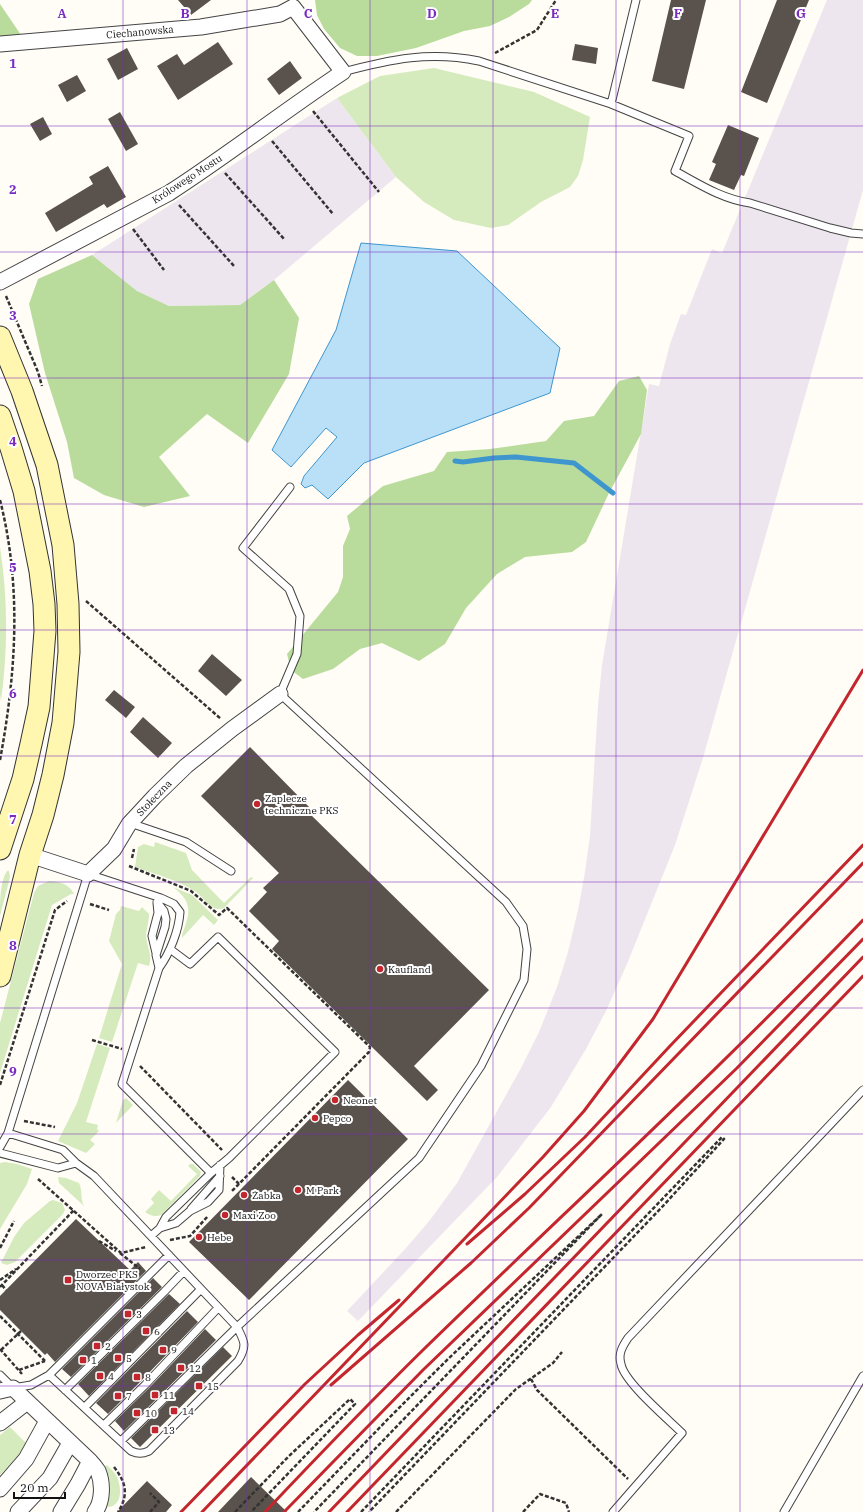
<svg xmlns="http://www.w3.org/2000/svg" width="863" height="1512" viewBox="0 0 863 1512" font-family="'IBM Plex Serif',serif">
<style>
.industrial{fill:#eee6ef}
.green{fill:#d5ebbd}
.forest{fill:#b9dc9c}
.water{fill:#b9e0f7;stroke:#3f96cf}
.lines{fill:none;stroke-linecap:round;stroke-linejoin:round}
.stream{stroke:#3f96cf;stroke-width:5}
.building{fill:#5a524d}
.lane-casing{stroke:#444;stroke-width:9}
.street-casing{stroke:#444;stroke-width:17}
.secondary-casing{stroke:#333;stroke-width:23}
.path{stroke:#333;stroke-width:2.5;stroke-dasharray:4 2;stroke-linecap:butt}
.lane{stroke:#fff;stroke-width:7}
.street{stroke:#fff;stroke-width:15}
.secondary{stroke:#fff6b0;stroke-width:21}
.rail{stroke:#c4262e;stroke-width:3}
.grid{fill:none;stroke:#7b2cbf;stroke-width:1;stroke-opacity:0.55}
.poi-dot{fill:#c4262e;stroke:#fff;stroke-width:1.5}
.labels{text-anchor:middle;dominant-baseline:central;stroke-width:4;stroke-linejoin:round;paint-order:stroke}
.street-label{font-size:10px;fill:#111;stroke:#fff}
.poi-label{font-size:10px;fill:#111;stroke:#fff;text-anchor:start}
.grid-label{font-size:13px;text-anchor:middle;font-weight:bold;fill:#7b2cbf;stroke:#fff;stroke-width:4;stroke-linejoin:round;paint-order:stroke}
</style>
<rect width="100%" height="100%" fill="#fffdf5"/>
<path class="industrial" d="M 827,0 L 863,0 L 863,190 L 703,758 L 675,845 L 627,964 L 606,1011 L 586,1049 L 551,1107 L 497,1177 L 358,1321 L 347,1311 L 406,1248 L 430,1220 L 457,1183 L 521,1068 L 539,1032 L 557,987 L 568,952 L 578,910 L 585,872 L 590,835 L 598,705 L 602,665 L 649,384 L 659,386 L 670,344 L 681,314 L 686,315 L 712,249 L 722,253 Z
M 337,98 L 396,177 L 274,280 L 240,305 L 169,306 L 137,291 L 92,255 Z"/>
<path class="green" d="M 434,68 L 534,92 L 590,117 L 583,160 L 578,176 L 570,187 L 541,202 L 508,225 L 491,228 L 454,220 L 424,202 L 396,177 L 337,98 L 380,76 Z
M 0,547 C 8,599 8,649 1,701 L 0,694 Z
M 155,842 L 186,853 L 192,870 L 224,903 L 251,877 L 253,878 L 224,908 C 211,913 205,898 196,892 C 179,880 154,874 135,867 L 138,847 L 144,844 L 154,847 Z
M 7,871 L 9,871 L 10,877 L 0,916 C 0,902 0,881 7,871 Z
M 49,881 C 59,881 69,884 74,894 L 71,894 L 52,905 L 0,1073 L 0,1023 L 34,893 L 38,886 Z
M 173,887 L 192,895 L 218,920 L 214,925 L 203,915 L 182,938 C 182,932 185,928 186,923 C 192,906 186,897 173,887 Z
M 121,906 L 139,911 L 142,907 L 149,914 C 149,921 147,927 146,934 C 146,946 153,953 149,966 L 138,963 L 112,1042 L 99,1038 L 122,964 L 109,941 L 116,914 L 120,910 Z
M 97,1044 L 110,1048 L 86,1122 L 98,1125 L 97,1129 L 99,1131 L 90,1140 L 95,1144 L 86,1153 L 58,1141 L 77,1103 Z
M 126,1098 L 133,1105 L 116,1123 L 123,1100 Z
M 5,1162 L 17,1164 L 32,1169 L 27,1184 L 0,1229 L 0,1163 Z
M 190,1164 L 193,1164 L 201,1172 L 200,1176 L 161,1215 C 155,1217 151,1216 145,1212 L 154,1203 L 151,1199 L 159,1190 L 171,1201 L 197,1174 L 188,1166 Z
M 58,1177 L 66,1178 L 79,1183 C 83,1191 80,1199 84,1206 L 59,1183 Z
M 53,1200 L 62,1203 L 65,1210 L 63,1214 L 15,1262 L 7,1265 L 1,1263 L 14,1237 L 24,1223 L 50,1201 Z
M 10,1427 L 28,1445 L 0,1475 L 0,1435 Z
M 107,1465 C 110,1468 114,1472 116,1475 C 122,1486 123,1507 107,1507 C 111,1493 112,1481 105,1467 Z"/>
<path class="forest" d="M 315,0 L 532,0 L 529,4 L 509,17 L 490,26 L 464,31 L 416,48 L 377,56 L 357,56 L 340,48 L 324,29 L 317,15 Z
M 0,4 L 21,35 L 0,37 Z
M 92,255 L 137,291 L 169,306 L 240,305 L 274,280 L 299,318 L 289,374 L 248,443 L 207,414 L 159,457 L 190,496 L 144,507 L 104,495 L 74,478 L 67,442 L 45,373 L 29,304 L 38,279 Z
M 639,376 L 647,390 L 641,434 L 609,493 L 586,542 L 572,552 L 525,557 L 497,574 L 466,608 L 445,644 L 419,661 L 382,643 L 360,649 L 333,669 L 303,679 L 291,670 L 287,654 L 338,592 L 343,577 L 343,546 L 350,529 L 347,516 L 383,486 L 434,471 L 447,452 L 490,449 L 546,441 L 564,421 L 594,416 L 619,381 Z"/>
<path class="water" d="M 361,243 L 457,251 L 560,348 L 550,393 L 364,463 L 328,499 L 312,485 L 305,488 L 301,484 L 304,476 L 337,437 L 326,428 L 291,467 L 272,450 L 336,330 Z"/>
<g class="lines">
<path class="stream" d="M 455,461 L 463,462 L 494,458 L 516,457 L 574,463 L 613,493"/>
</g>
<path class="building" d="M 178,0 L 211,0 L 191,15 Z
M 671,0 L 706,0 L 684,89 L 652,81 Z
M 777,0 L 809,0 L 767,103 L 741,92 Z
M 218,42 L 233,64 L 178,100 L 157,66 L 177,54 L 184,65 Z
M 575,44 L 598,48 L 596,64 L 572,60 Z
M 127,48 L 138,69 L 118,80 L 107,59 Z
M 290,61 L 302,78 L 279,95 L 267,79 Z
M 77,75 L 86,91 L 67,102 L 58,85 Z
M 120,112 L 138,144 L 126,151 L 108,119 Z
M 43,117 L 52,134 L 40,141 L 30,124 Z
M 728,125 L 759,138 L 744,176 L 741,175 L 734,190 L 709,180 L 716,164 L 712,162 Z
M 108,166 L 126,197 L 107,208 L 104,204 L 56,232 L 45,213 L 93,184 L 89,177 Z
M 212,654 L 242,680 L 226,696 L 198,671 Z
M 114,690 L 135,707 L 126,718 L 105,700 Z
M 143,717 L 172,743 L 158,758 L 130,732 Z
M 250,747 L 313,811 L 310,814 L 489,990 L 414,1066 L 438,1090 L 427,1101 L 272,949 L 279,941 L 249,911 L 267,892 L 263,888 L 279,873 L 201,796 Z
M 348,1080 L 408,1139 L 249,1300 L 189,1242 Z
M 76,1219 L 130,1270 L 138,1262 L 146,1271 L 55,1362 L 47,1353 L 45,1355 L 0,1310 L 0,1296 Z
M 153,1278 L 162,1287 L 71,1377 L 62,1369 Z
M 169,1294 L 180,1304 L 89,1396 L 78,1384 Z
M 187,1311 L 198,1322 L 141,1381 L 108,1414 L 96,1403 Z
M 205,1329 L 216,1340 L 124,1431 L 115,1421 L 149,1388 Z
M 223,1347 L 232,1356 L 140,1447 L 131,1438 Z
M 251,1477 L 287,1512 L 218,1512 Z
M 147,1481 L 172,1505 L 166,1512 L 117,1512 Z"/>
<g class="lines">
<defs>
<path id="lane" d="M 343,72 C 391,59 430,51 479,61 L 611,104 L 689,136 L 675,171 C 699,184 722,199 750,203 L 830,228 L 851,233 L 863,234
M 611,104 L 636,0
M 130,823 L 186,842 L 231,871
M 157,902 L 164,911 L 166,919 L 165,927 L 156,955 L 159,968
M 156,953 L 152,936 L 158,913 L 157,903
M 8,1133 L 63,1150 L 76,1163 L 94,1176 L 237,1327 C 245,1342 247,1346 238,1361 L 149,1451 C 142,1454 138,1454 131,1451 L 49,1375
M 0,1147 L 8,1133 L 88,874 L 161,898 L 174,904 L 180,912 C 179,930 170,953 159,968 L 122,1084 L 211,1173
M 0,1153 L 58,1168 L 76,1163
M 191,1209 L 220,1176
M 160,1228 L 176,1223 L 190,1211 L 208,1202 L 219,1190 L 220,1165
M 151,1236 L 160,1228 L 166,1217 L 211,1173 L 229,1158 L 335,1052 L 218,937 L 190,964 L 170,949
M 0,1375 L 13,1388 L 31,1385 L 49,1375 L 169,1255
M 65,1390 L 164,1292 L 184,1271
M 85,1407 L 201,1289
M 104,1425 L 145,1385 L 218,1308
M 121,1441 L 237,1327 L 419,1158 L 481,1066 L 524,980 L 527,949 L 523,926 L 506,902 L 280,694 L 297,654 L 300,616 L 289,589 L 243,548 L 290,487
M 613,1512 L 682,1433 C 668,1419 624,1382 621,1364 C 618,1354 622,1347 628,1338 L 863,1090
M 784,1512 L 863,1376"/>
<path id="street" d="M 0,44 L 201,27 L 280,14 L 293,7 L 343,72 C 284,111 228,155 169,193 L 0,282
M 30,855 L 88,874 L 114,849 L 129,824 L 155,796 L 186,766 L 232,729 L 280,694
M 0,1391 L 13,1388 L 90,1461 C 93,1464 96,1468 98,1471 C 103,1483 103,1501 95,1512
M 0,1423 L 27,1402
M 0,1489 L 26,1459 L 47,1421
M 18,1512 L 50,1478 L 70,1443
M 61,1512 L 78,1484 L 90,1461"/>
<path id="secondary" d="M 0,337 L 22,391 L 47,465 L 63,545 L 68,604 L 69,652 L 63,723 L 53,775 L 43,815 L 30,855 L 0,976
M 0,416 L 11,448 L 24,491 L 40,571 L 44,604 L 45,631 L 39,707 L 31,744 L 23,779 L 0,849"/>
</defs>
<use href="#lane" class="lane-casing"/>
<use href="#street" class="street-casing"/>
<use href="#secondary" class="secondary-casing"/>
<path class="path" d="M 495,53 L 537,30 L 556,0
M 313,111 L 379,192
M 272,141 L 333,214
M 225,173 L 285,240
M 179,205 L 234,266
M 133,229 L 164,270
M 6,296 L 38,372 L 42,386
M 0,500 C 22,587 16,673 0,760
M 86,601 L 221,719
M 132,858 L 134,849
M 129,866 L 191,891 L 219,915 L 227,908 L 370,1047 L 369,1052 L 231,1192
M 90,904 L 109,910
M 92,1040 L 122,1049
M 140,1066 L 222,1150
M 0,1085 L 55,910 L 67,901
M 24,1121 L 55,1127
M 232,1177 L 239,1184
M 38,1179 L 121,1253 L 146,1247
M 170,1240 L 190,1236 L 208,1216
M 99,1241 L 116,1251
M 0,1248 L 14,1221
M 120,1253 L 140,1269
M 0,1280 L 16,1269
M 2,1285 L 6,1290
M 0,1287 L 74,1210
M 0,1316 L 45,1361
M 0,1349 L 22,1374
M 1,1350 L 21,1331
M 19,1370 L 45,1361
M 531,1379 L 537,1390 L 628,1479
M 114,1467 C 126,1482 129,1495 118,1512
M 150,1512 L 159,1502 L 150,1493
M 235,1512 L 289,1456 L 350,1399 L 355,1404 L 251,1512
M 298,1512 L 388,1419 L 448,1359 L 602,1214 L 314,1512
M 361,1512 L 722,1137 L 724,1139 L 663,1206 L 369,1512
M 396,1512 L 516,1389 L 553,1363 L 562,1352
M 523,1512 L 540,1494 L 566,1503 L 569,1512"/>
<use href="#lane" class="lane"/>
<use href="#street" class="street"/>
<use href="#secondary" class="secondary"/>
<path class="rail" d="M 467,1244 L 525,1194 L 585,1137 L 670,1046 L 863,845
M 331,1385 L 471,1263 L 529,1208 L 863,863
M 181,1512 L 305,1384 L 358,1335 L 399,1300
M 202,1512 L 543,1157 L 584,1111 L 653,1019 L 863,670
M 265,1512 C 317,1457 370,1402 424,1349 C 571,1206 721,1068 863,920
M 284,1512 L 423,1370 L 737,1068 L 863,939
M 329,1512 L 863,957
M 347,1512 L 863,976"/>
</g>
<path class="grid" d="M 123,0 L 123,1512M 247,0 L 247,1512M 370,0 L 370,1512M 493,0 L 493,1512M 616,0 L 616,1512M 740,0 L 740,1512M 0,126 L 863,126M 0,252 L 863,252M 0,378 L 863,378M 0,504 L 863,504M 0,630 L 863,630M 0,756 L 863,756M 0,882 L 863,882M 0,1008 L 863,1008M 0,1134 L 863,1134M 0,1260 L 863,1260M 0,1386 L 863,1386"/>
<g class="poi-dot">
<circle cx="257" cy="804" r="4"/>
<circle cx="380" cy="969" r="4"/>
<circle cx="335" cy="1100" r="4"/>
<circle cx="315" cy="1118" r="4"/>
<circle cx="298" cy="1190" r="4"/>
<circle cx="244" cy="1195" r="4"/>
<circle cx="225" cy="1215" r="4"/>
<circle cx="199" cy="1237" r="4"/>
<rect x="64" y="1276" width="8" height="8" rx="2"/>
<rect x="124" y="1310" width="8" height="8" rx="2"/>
<rect x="142" y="1327" width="8" height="8" rx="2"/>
<rect x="93" y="1342" width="8" height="8" rx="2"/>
<rect x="159" y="1346" width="8" height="8" rx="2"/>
<rect x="114" y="1354" width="8" height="8" rx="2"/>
<rect x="79" y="1356" width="8" height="8" rx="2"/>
<rect x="177" y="1364" width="8" height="8" rx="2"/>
<rect x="96" y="1372" width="8" height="8" rx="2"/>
<rect x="133" y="1373" width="8" height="8" rx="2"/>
<rect x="195" y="1382" width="8" height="8" rx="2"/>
<rect x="151" y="1391" width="8" height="8" rx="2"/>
<rect x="114" y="1392" width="8" height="8" rx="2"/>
<rect x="170" y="1407" width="8" height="8" rx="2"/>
<rect x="133" y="1409" width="8" height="8" rx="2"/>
<rect x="151" y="1426" width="8" height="8" rx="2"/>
</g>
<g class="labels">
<g class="street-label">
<text transform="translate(140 32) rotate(-5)">Ciechanowska</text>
<text transform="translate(187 179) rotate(-33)">Królowego Mostu</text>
<text transform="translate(154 798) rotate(-46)">Stołeczna</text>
</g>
<g class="poi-label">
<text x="265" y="798">Zaplecze<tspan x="265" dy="12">techniczne PKS</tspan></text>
<text x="388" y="969">Kaufland</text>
<text x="343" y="1100">Neonet</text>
<text x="323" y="1118">Pepco</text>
<text x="306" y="1190">M Park</text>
<text x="252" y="1195">Żabka</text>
<text x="233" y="1215">Maxi Zoo</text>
<text x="207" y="1237">Hebe</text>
<text x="76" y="1274">Dworzec PKS<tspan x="76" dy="12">NOVA Białystok</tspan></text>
<text x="136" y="1314">3</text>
<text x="154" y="1331">6</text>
<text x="105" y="1346">2</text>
<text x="171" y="1350">9</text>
<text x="126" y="1358">5</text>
<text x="91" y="1360">1</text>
<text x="189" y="1368">12</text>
<text x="108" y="1376">4</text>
<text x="145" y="1377">8</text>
<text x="207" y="1386">15</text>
<text x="163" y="1395">11</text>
<text x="126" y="1396">7</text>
<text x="182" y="1411">14</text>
<text x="145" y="1413">10</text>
<text x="163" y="1430">13</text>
</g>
</g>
<g class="grid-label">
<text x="62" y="18">A</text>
<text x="185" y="18">B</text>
<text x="308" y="18">C</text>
<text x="432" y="18">D</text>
<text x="555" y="18">E</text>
<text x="678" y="18">F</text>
<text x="801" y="18">G</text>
<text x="13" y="68">1</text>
<text x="13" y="194">2</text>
<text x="13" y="320">3</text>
<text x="13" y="446">4</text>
<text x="13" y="572">5</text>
<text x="13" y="698">6</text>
<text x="13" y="824">7</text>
<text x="13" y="950">8</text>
<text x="13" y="1076">9</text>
</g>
<path d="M14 1492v6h51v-6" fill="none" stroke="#111111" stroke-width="2"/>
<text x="20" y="1492" font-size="12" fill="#111111" stroke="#ffffff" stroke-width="3" paint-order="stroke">20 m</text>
</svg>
